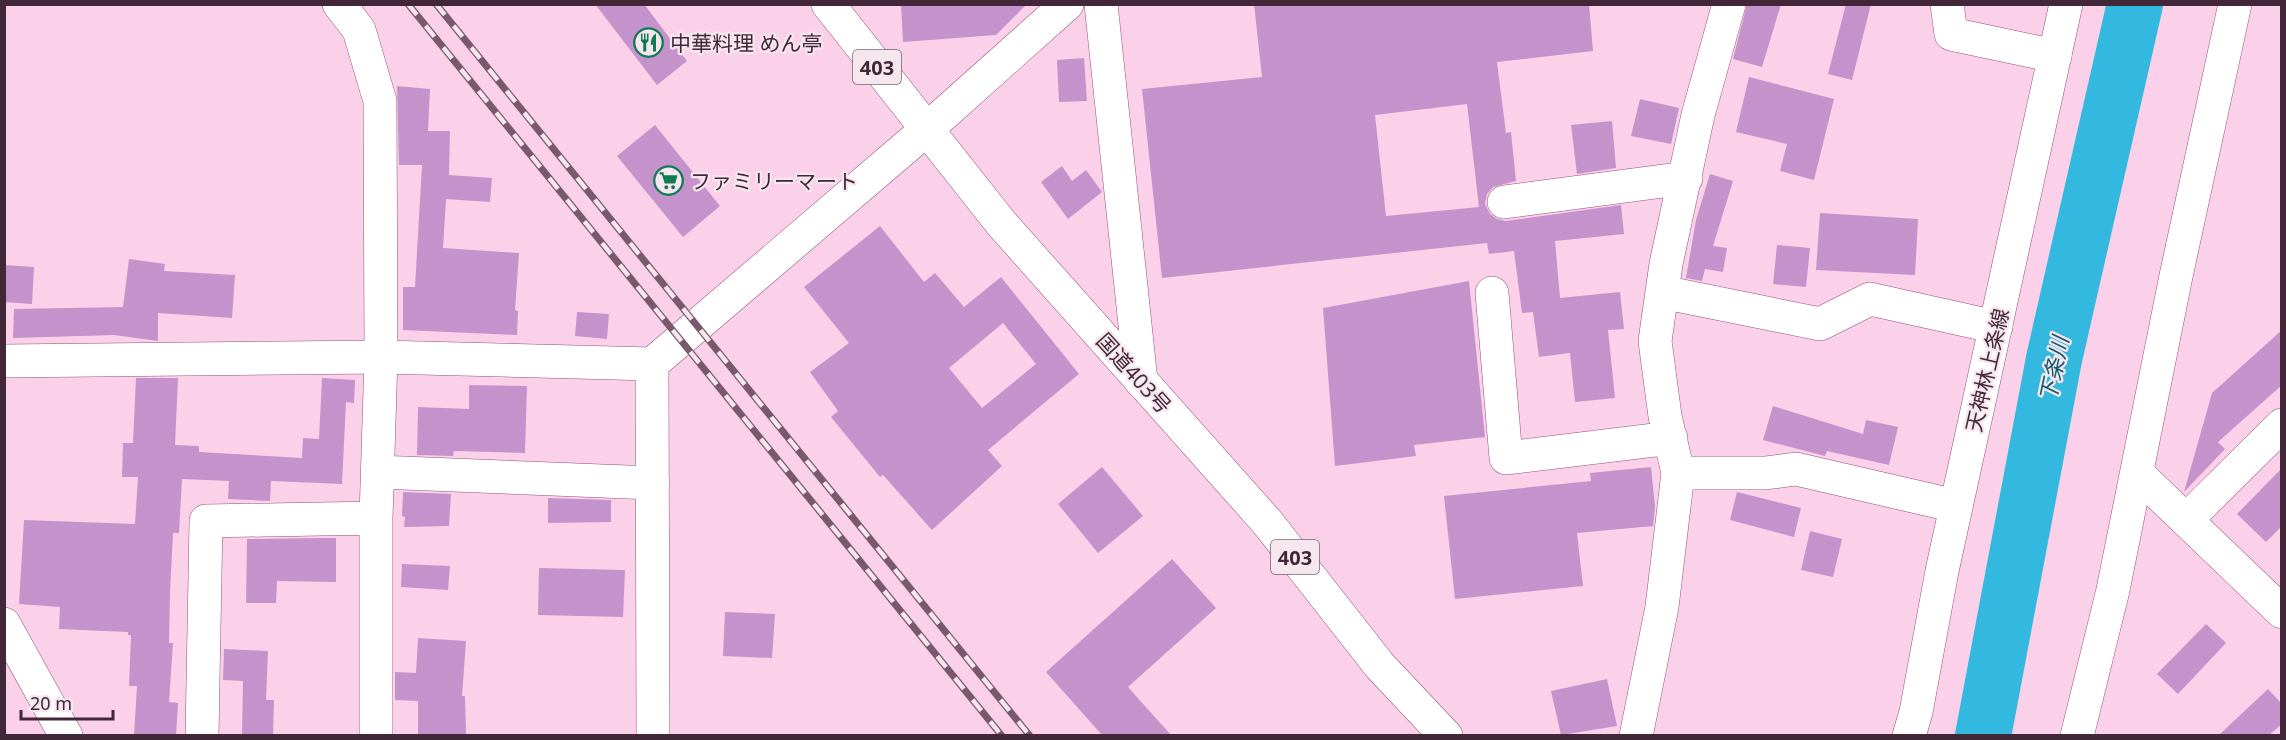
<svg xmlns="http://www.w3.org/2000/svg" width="2286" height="740" viewBox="0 0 2286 740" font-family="'Noto Sans','Noto Sans JP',sans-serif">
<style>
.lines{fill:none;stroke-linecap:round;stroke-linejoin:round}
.river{stroke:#33b9e0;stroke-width:56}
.building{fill:#c493cb;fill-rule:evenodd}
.minor-casing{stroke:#91537b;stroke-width:34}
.major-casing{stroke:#91537b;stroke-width:34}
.highway-casing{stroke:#91537b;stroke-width:34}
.minor{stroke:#fff;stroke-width:33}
.major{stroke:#fff;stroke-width:33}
.highway{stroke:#fff;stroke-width:33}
.rail-casing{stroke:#79596c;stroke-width:7}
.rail{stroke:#f6e7ef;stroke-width:4.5;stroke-dasharray:14;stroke-linecap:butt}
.labels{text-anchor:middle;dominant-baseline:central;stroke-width:4.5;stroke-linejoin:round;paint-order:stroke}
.shield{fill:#f6e7ef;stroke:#78616f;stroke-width:1.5}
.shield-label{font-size:20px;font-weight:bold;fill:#422738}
.poi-label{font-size:21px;fill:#422738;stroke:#f6e7ef;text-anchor:start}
.street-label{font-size:21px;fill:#422738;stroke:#f6e7ef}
.water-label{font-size:22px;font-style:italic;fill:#135a6e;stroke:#f6e7ef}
</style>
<rect width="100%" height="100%" fill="#fbd0e9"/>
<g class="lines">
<path class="river" d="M 1983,736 L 2054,359 L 2135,4"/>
</g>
<path class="building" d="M 595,4 L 644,4 L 687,61 L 657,85 Z
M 901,4 L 1027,4 L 996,35 L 903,42 Z
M 1254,4 L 1589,4 L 1593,51 L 1497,62 L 1506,133 L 1511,132 L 1516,181 L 1493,187 L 1487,194 L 1485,204 L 1490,214 L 1497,219 L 1506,221 L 1621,205 L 1624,234 L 1555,241 L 1560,298 L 1620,292 L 1624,329 L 1608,330 L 1615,398 L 1575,402 L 1570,353 L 1539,357 L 1533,312 L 1522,313 L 1514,251 L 1489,254 L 1487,243 L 1162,278 L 1142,89 L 1262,77 ZM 1467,104 L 1479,207 L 1386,216 L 1375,115 Z
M 1747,4 L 1781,4 L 1762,67 L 1733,59 Z
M 1846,4 L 1871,4 L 1852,80 L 1828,74 Z
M 1084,58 L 1087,101 L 1059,102 L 1057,60 Z
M 1749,77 L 1834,99 L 1814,180 L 1780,171 L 1787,144 L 1736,132 Z
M 397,86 L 430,89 L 428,131 L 450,131 L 449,175 L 492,178 L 490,202 L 446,199 L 443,248 L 519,253 L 515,310 L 518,311 L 517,335 L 403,330 L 403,287 L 415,287 L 422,165 L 399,165 Z
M 1640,99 L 1679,108 L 1671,144 L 1631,136 Z
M 1612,121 L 1616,168 L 1577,174 L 1571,125 Z
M 655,125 L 720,206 L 683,237 L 617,156 Z
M 1062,166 L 1072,181 L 1086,170 L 1102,192 L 1068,219 L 1041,182 Z
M 1710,174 L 1733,181 L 1713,246 L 1727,248 L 1723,272 L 1705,269 L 1702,281 L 1686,278 L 1696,220 Z
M 1820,213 L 1918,219 L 1915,275 L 1816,270 Z
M 880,226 L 924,282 L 935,273 L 964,307 L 1001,277 L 1079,374 L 988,450 L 1002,466 L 932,530 L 883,475 L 880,477 L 831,417 L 838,411 L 810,372 L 849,343 L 804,287 ZM 1003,323 L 1036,364 L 982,408 L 949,368 Z
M 1777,245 L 1810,248 L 1806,287 L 1773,284 Z
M 129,259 L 165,264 L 164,271 L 235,275 L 232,318 L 158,313 L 158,341 L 114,335 L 13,338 L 14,309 L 123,307 Z
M 4,265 L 34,267 L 32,304 L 4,302 Z
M 1469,281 L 1485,437 L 1414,445 L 1416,456 L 1335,466 L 1323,308 Z
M 577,312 L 609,314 L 607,339 L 575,336 Z
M 2282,330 L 2282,385 L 2218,442 L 2225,449 L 2184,492 L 2212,393 Z
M 136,378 L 178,378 L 175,445 L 199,446 L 199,452 L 302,458 L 303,438 L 319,439 L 322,378 L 355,380 L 354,403 L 346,402 L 342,484 L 271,481 L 270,501 L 228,499 L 229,481 L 182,479 L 179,533 L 173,533 L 170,592 L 169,643 L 173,643 L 169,702 L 178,703 L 176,735 L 134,735 L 137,686 L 129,686 L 131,635 L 128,635 L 128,632 L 59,629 L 60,607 L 19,604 L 24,520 L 135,524 L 138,477 L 122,477 L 123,443 L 133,443 Z
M 469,385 L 527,386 L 525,453 L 454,451 L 453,456 L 417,455 L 418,407 L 469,409 Z
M 1773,406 L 1863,434 L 1866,420 L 1898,427 L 1889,465 L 1827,451 L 1825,456 L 1763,440 Z
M 1102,467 L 1143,516 L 1098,553 L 1058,504 Z
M 1651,467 L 1655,507 L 1653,526 L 1577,533 L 1583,586 L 1455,599 L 1444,496 L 1591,481 L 1590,473 Z
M 2282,468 L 2282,526 L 2266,542 L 2237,514 Z
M 403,492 L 451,494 L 449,526 L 404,527 L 405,517 L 402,516 Z
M 1737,492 L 1801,508 L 1794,537 L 1730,520 Z
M 548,498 L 611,500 L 611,522 L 548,523 Z
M 1810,531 L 1842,539 L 1833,577 L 1801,570 Z
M 320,538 L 336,538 L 336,582 L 277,581 L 276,603 L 246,603 L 247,539 Z
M 1172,559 L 1216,608 L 1128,687 L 1171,735 L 1102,735 L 1046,672 Z
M 402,564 L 450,566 L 448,590 L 401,587 Z
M 539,568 L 625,570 L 623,617 L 538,615 Z
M 725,612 L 775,614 L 772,658 L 723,656 Z
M 2206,624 L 2226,643 L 2178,694 L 2157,674 Z
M 418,638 L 466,641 L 462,696 L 465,696 L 466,735 L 418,735 L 418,701 L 395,700 L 395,672 L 416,673 Z
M 224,649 L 268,651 L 266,700 L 274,700 L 273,735 L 242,735 L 243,681 L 223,680 Z
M 1607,679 L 1617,726 L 1561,735 L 1551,691 Z
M 2268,689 L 2282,704 L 2282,724 L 2269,735 L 2219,735 Z"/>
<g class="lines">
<defs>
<path id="minor" d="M 339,4 L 359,30 L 380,101 L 381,357 L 376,518 L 376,736
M 1101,4 L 1141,381
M 1947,4 L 1951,34 L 2055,56
M 1504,202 L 1686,178
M 1662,292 L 1820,324 L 1870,299 L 1996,327
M 1492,293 L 1506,458 L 1671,438
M 4,361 L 381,357 L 652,364 L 926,130 L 1067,4
M 652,364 L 653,736
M 378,472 L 653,483
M 1678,473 L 1765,473 L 1796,469 L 1956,506
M 2138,474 L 2282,612
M 2186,520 L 2282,425
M 4,624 L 66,736
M 202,736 L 206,521 L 376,518
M 1636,736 L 1662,607 L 1678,473 L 1665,416 L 1655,341 L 1666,264 L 1698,115 L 1729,4
M 2077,736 L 2113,590 L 2176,276 L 2235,4"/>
<path id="major" d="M 1909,736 L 1916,712 L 1942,571 L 2066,4"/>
<path id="highway" d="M 828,4 L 1001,223 L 1267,522 L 1380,666 L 1446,736"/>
</defs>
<use href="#minor" class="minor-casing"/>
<use href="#major" class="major-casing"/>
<use href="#highway" class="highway-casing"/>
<use href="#minor" class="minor"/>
<use href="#major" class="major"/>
<use href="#highway" class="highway"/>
<defs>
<path id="rail" d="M 408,4 L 1002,736
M 436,4 L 1030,736"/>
</defs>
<use href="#rail" class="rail-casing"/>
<use href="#rail" class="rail"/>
</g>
<defs>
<symbol id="restaurant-ring" viewBox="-11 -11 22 22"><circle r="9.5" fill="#f6e7ef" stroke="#0f7a54" stroke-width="1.5"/><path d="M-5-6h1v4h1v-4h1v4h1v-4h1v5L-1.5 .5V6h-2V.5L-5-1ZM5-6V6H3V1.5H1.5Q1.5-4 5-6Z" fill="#0f7a54"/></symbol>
<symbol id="supermarket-ring" viewBox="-11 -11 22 22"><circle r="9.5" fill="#f6e7ef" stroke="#0f7a54" stroke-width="1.5"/><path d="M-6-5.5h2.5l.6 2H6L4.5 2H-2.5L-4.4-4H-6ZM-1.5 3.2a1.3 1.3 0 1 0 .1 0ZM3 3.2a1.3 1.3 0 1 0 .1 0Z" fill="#0f7a54"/></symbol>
</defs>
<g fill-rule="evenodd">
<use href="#restaurant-ring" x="632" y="26" width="33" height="33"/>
<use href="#supermarket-ring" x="652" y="164" width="33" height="33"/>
</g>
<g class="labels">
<g class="shield">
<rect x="853" y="50" width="48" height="34" rx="4.5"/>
<rect x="1271" y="540" width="48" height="34" rx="4.5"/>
</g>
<g class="shield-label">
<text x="877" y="67">403</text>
<text x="1295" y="557">403</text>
</g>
<g class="poi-label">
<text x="670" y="43">中華料理 めん亭</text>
<text x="690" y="181">ファミリーマート</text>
</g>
<g class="street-label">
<text transform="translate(1987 370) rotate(-77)">天神林上条線</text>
<text transform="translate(1134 373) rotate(48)">国道403号</text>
</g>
<g class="water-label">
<text transform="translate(2053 369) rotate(-78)">下条川</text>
</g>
</g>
<rect width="2286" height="740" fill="none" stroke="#422738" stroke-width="12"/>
<path d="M21 710v9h92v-9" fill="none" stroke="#422738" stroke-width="3"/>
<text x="30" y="710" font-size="18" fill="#422738" stroke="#f6e7ef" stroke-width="4.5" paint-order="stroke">20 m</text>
</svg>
